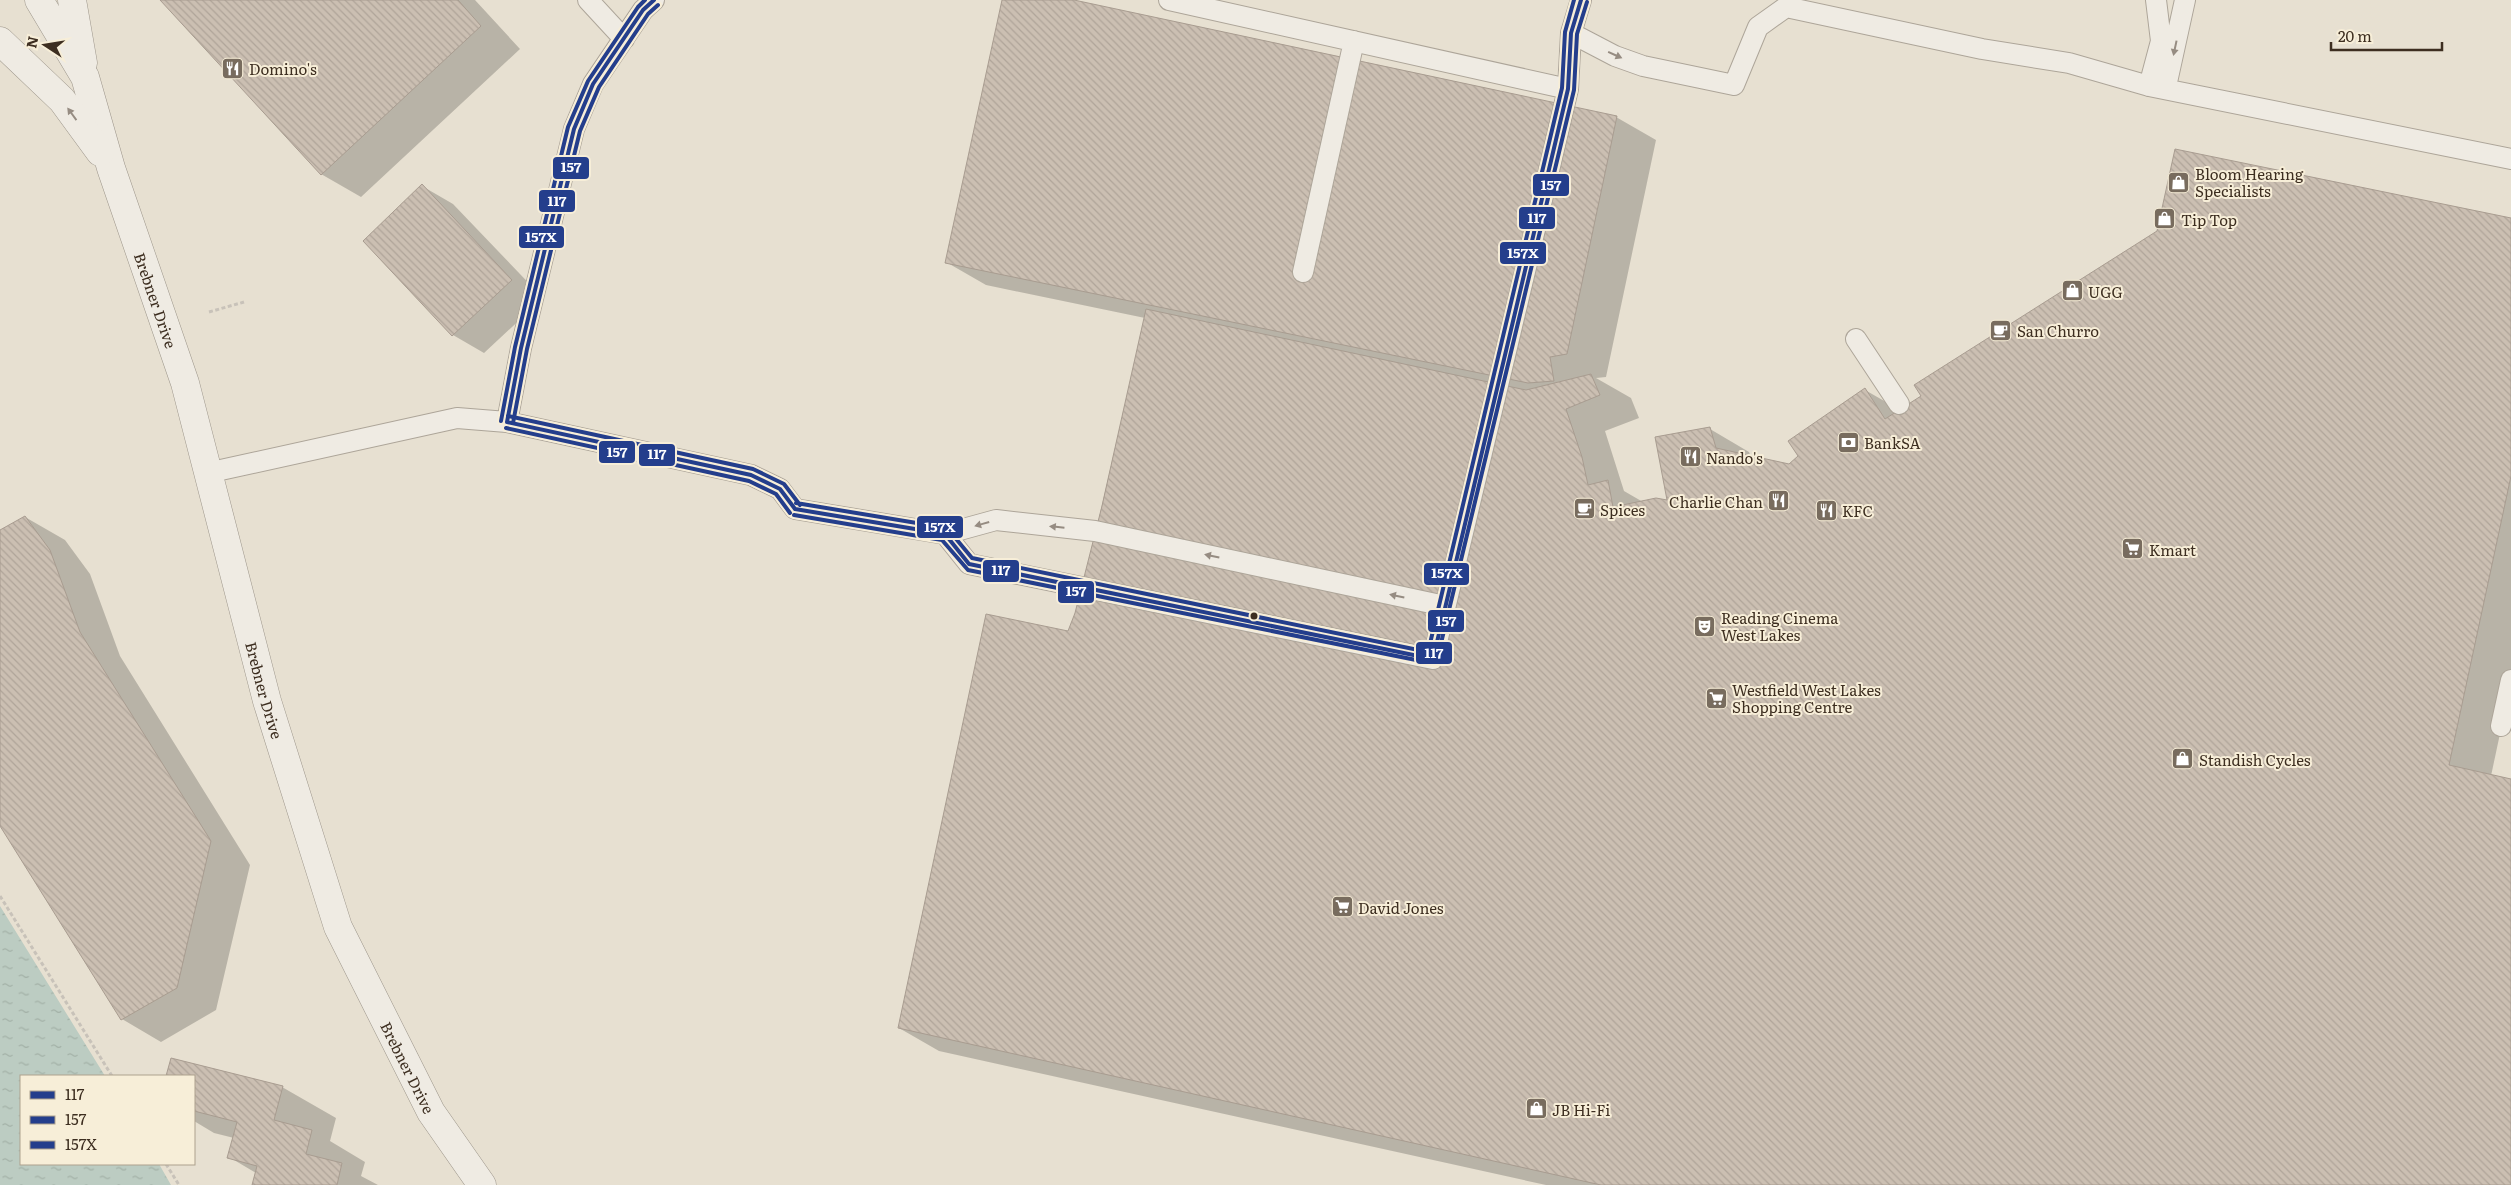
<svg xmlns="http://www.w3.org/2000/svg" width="2511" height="1185" viewBox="0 0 2511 1185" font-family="Literata,serif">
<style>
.water{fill:url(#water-ripples)}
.shadow{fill:#0003}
.building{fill:url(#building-back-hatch);stroke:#a89c90}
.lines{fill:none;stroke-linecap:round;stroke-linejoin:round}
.lane-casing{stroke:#ada599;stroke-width:22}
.secondary-casing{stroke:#9c958a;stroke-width:29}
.path{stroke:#c8c2b9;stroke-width:3;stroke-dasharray:4 2.5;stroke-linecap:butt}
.lane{stroke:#efebe3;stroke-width:20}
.secondary{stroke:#efebe3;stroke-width:28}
.bus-1-casing{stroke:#f7eed8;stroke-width:8}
.bus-2-casing{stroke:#f7eed8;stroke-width:8}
.bus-3-casing{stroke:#f7eed8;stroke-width:8}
.bus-1{stroke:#243e8c;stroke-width:4}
.bus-2{stroke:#243e8c;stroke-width:4}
.bus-3{stroke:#243e8c;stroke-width:4}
.oneway{fill:#968c82}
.bus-dot{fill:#3d2e20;stroke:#f7eed8;stroke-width:2}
.labels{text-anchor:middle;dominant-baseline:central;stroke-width:4;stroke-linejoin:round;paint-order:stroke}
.poi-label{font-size:15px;fill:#3d2e20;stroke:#f7eed8;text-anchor:start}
.street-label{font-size:15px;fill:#3d2e20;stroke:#f7eed8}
.line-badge{stroke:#f7eed8;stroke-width:2}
.badge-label{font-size:14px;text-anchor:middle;font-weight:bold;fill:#fff}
</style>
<defs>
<pattern id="water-ripples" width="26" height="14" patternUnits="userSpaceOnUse" patternTransform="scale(1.25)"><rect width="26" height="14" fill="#bcccc2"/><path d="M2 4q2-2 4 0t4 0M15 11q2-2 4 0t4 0" fill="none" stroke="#a2b0a6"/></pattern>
<pattern id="building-back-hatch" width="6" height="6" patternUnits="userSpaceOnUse" patternTransform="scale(1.25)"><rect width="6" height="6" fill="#cbbfb2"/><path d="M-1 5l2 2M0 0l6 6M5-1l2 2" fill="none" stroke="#afa499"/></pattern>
</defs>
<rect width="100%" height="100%" fill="#e7e0d1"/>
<path class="water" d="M 0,906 L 105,1076 L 21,1076 L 21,1164 L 159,1164 L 171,1185 L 0,1185 Z"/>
<path class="shadow" d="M 162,0 L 475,0 L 520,49 L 361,197 L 321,174 Z
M 1003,0 L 1068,0 L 1616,117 L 1656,140 L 1606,377 L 1596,378 L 1631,398 L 1639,418 L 1605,431 L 1624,491 L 1643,502 L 1668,501 L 1710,429 L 1749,452 L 1751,457 L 1789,465 L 1865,390 L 1900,410 L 2511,219 L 2511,682 L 2491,776 L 2511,780 L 2511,1185 L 1546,1185 L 939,1051 L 899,1028 L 1077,613 L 1145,318 L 986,285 L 946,262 Z
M 422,186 L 453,204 L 543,298 L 484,353 L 453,335 L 365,241 Z
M 25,517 L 65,540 L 90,574 L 120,656 L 250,865 L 216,1010 L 161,1042 L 122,1019 L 0,824 L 0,532 Z
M 172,1059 L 282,1087 L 336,1118 L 330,1141 L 365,1162 L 361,1176 L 378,1185 L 253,1185 L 256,1173 L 229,1157 L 234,1138 L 214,1133 L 194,1121 L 194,1076 L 167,1076 Z"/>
<path class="building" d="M 160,0 L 458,0 L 481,26 L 321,175 Z
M 1002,0 L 1074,0 L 1617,116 L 1567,354 L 1550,357 L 1554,381 L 1528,383 L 945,263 Z
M 2175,149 L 2511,218 L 2511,476 L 2449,765 L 2511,779 L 2511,1185 L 1601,1185 L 898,1028 L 986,614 L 1068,631 L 1075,613 L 1102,506 L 1146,309 L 1526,390 L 1591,374 L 1600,395 L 1566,409 L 1582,457 L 1588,485 L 1608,480 L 1613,507 L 1656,498 L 1667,500 L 1655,437 L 1710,427 L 1716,448 L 1789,464 L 1798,456 L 1788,441 L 1865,388 L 1885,419 L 1921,396 L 1914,385 L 2157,231 Z
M 422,184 L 512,280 L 452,336 L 363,241 Z
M 25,516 L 50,550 L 80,632 L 211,841 L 177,988 L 121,1020 L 0,826 L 0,530 Z
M 171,1058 L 283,1086 L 274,1120 L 312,1130 L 306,1154 L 342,1163 L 337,1185 L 252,1185 L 257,1166 L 227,1158 L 237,1122 L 194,1111 L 194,1076 L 166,1076 Z"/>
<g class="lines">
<defs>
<path id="lane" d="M 588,0 L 624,39
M 1169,0 L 1568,89
M 1571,33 L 1615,56 L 1643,66 L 1734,85 L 1758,27 L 1786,7 L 1982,49 L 2069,63 L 2149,86 L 2511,159
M 2149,86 L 2167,82 L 2185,0
M 2149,86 L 2161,41 L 2156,0
M 1303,272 L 1354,41
M 1856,339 L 1899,404
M 507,422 L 521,348 L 574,129 L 593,84 L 643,10 L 654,0
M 207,473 L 457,418 L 507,422 L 751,475 L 780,489 L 795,509 L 945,534 L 996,520 L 1095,531 L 1445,606
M 945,534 L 969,564 L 1433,659 L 1551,162 L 1568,89 L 1571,33 L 1581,0
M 2501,726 L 2511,680"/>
<g id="secondary">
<path id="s1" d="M 39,0 L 85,77 L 111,168 L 185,383 L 267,701 L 338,927 L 431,1112 L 482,1185"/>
<path d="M 72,0 L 83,63"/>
<path d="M 0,41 L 62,100 L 100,152"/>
</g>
</defs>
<use href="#lane" class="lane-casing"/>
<use href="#secondary" class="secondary-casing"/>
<path class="path" d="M 209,312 L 244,302
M 0,896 L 112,1076
M 166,1164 L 179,1185"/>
<use href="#lane" class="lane"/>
<use href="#secondary" class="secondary"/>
<defs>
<path id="bus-1" d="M 507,422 L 521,348 L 574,129 L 593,84 L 643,10 L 654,0
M 507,422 L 751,475 L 780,489 L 795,509
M 795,509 L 945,534 L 969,564 L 1433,659 L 1568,89 L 1571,33 L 1581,0"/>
<path id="bus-2" d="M 513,423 L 527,349 L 580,131 L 599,87 L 648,14 L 658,5
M 506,428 L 749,481 L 776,494 L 790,513
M 794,515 L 942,540 L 968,570 L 1436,664 L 1574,90 L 1577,34 L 1587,2"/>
<path id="bus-3" d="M 508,416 L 753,469 L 784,484 L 800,505
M 501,421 L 515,347 L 568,127 L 588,81 L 638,7 L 645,0
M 796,503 L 947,528 L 972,558 L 1428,652 L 1562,88 L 1565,32 L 1574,0"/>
</defs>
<use href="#bus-1" class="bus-1-casing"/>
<use href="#bus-2" class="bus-2-casing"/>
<use href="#bus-3" class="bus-3-casing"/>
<use href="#bus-1" class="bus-1"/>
<use href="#bus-2" class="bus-2"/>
<use href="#bus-3" class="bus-3"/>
</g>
<defs><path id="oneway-solid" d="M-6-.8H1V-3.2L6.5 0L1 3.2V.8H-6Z" transform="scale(1.25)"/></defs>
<g class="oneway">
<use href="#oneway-solid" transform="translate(2175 48) rotate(102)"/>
<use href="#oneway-solid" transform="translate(1615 55) rotate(24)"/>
<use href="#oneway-solid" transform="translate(72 114) rotate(-126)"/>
<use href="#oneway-solid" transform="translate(982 524) rotate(164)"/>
<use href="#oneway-solid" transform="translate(1057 527) rotate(-174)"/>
<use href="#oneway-solid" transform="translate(1212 556) rotate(-168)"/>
<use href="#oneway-solid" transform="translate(1397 596) rotate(-168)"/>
</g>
<defs>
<symbol id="restaurant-square" viewBox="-11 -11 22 22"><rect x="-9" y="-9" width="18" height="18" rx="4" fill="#786c5e" stroke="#f7eed8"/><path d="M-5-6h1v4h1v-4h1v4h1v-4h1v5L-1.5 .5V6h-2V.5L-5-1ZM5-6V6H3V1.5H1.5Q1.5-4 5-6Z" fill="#fff"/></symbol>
<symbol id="shop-square" viewBox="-11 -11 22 22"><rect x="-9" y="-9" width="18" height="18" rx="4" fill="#786c5e" stroke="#f7eed8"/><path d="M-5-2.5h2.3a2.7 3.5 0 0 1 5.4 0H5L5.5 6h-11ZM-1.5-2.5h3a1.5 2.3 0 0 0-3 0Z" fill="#fff"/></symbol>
<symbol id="cafe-square" viewBox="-11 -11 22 22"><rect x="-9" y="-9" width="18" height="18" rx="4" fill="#786c5e" stroke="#f7eed8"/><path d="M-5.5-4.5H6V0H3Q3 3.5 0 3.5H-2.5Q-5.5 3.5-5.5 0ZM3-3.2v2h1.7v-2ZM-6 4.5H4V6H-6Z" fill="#fff"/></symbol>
<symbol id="bank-square" viewBox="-11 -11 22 22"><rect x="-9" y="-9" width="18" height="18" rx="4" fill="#786c5e" stroke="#f7eed8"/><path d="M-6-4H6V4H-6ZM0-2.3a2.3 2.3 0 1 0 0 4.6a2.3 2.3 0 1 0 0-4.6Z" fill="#fff"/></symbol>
<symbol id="supermarket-square" viewBox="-11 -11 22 22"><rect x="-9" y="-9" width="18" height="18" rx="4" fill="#786c5e" stroke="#f7eed8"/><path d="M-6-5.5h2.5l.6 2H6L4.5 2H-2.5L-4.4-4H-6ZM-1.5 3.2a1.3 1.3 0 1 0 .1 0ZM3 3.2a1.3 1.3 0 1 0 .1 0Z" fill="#fff"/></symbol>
<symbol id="theatre-square" viewBox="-11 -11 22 22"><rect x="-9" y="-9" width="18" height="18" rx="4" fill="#786c5e" stroke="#f7eed8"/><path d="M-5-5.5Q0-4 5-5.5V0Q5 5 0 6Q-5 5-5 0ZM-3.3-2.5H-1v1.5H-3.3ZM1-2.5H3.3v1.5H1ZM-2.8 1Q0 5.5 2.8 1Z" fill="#fff"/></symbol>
</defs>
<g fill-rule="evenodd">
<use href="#restaurant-square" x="220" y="56" width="25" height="25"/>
<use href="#shop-square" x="2166" y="170" width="25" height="25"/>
<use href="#shop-square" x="2152" y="206" width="25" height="25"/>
<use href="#shop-square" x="2060" y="278" width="25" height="25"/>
<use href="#cafe-square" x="1988" y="318" width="25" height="25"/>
<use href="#bank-square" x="1836" y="430" width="25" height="25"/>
<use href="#restaurant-square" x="1678" y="444" width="25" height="25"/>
<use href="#restaurant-square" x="1766" y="488" width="25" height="25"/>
<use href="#cafe-square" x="1572" y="496" width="25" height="25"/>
<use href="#restaurant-square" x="1814" y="498" width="25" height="25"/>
<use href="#supermarket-square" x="2120" y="536" width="25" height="25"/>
<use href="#theatre-square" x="1692" y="614" width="25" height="25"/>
<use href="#supermarket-square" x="1704" y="686" width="25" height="25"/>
<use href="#shop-square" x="2170" y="746" width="25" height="25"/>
<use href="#supermarket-square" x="1330" y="894" width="25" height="25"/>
<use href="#shop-square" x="1524" y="1096" width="25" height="25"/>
</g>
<circle class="bus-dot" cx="1254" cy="616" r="4.5"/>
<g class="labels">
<g class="poi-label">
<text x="249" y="68">Domino's</text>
<text x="2195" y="173">Bloom Hearing<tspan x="2195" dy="17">Specialists</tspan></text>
<text x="2181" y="219">Tip Top</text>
<text x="2088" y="291">UGG</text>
<text x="2017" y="330">San Churro</text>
<text x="1864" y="442">BankSA</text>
<text x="1706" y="457">Nando's</text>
<text x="1763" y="501" text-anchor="end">Charlie Chan</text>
<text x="1600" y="509">Spices</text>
<text x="1842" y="510">KFC</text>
<text x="2149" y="549">Kmart</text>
<text x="1721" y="617">Reading Cinema<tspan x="1721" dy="17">West Lakes</tspan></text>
<text x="1732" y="689">Westfield West Lakes<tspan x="1732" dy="17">Shopping Centre</tspan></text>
<text x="2199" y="759">Standish Cycles</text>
<text x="1358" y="907">David Jones</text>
<text x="1552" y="1109">JB Hi-Fi</text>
</g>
<g class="street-label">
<text stroke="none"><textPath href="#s1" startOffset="324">Brebner Drive</textPath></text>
<text stroke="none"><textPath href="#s1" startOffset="729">Brebner Drive</textPath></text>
<text stroke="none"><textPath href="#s1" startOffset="1134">Brebner Drive</textPath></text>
</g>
</g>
<g class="line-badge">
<rect x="552" y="156" width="38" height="24" rx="5" fill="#243e8c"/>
<rect x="1532" y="173" width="38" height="24" rx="5" fill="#243e8c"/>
<rect x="538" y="189" width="38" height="24" rx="5" fill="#243e8c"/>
<rect x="1518" y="206" width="38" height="24" rx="5" fill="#243e8c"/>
<rect x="518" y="225" width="47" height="24" rx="5" fill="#243e8c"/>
<rect x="1499" y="241" width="48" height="24" rx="5" fill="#243e8c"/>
<rect x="598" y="440" width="38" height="24" rx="5" fill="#243e8c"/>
<rect x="638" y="443" width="38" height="24" rx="5" fill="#243e8c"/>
<rect x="916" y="515" width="48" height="24" rx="5" fill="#243e8c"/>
<rect x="982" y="559" width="38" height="24" rx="5" fill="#243e8c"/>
<rect x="1423" y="562" width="47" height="24" rx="5" fill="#243e8c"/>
<rect x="1057" y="580" width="38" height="24" rx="5" fill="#243e8c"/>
<rect x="1427" y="609" width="38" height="24" rx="5" fill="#243e8c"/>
<rect x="1415" y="641" width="38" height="24" rx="5" fill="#243e8c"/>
</g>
<g class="badge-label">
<text x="571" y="172">157</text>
<text x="1551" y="190">157</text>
<text x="557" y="206">117</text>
<text x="1537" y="223">117</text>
<text x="541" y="242">157X</text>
<text x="1523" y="258">157X</text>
<text x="617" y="457">157</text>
<text x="657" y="459">117</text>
<text x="940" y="532">157X</text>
<text x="1001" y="575">117</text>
<text x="1447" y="578">157X</text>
<text x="1076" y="596">157</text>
<text x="1446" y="626">157</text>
<text x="1434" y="658">117</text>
</g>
<rect x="20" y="1075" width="175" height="90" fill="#f7eed8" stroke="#ada18e"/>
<rect x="30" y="1091" width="25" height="8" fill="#243e8c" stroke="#ada18e"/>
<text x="65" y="1100" font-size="15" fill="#3d2e20">117</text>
<rect x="30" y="1116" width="25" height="8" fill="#243e8c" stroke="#ada18e"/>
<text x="65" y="1125" font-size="15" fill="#3d2e20">157</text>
<rect x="30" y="1141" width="25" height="8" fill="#243e8c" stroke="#ada18e"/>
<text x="65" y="1150" font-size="15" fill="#3d2e20">157X</text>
<g transform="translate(45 45) rotate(282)" stroke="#f7eed8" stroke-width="4" paint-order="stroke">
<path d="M0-4L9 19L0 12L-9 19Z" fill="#3d2e20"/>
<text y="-8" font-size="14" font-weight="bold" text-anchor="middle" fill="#3d2e20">N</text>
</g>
<path d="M2331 42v8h111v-8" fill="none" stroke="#3d2e20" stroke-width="2.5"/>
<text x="2338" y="42" font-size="15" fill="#3d2e20" stroke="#f7eed8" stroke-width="4" paint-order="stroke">20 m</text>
</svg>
